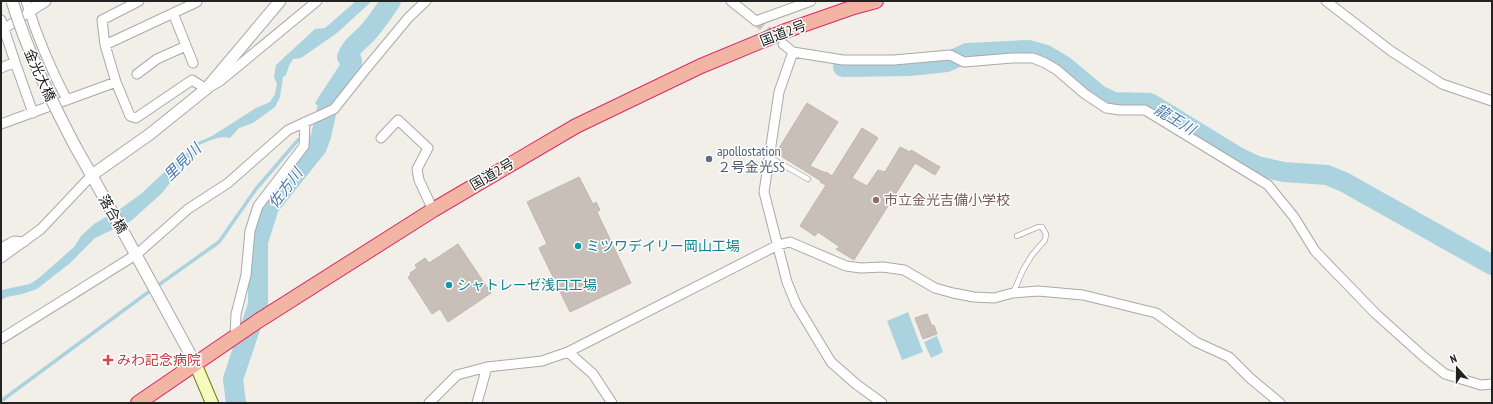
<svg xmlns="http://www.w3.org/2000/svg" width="1493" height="404" viewBox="0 0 1493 404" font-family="'PT Sans Narrow','Noto Sans JP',sans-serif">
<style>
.water{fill:#aad3df}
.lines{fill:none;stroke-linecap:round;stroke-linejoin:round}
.stream{stroke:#aad3df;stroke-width:3.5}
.river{stroke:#aad3df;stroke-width:20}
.building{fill:#c7bfb8;stroke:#c4b6ab}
.minor-tunnel{stroke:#c8c6c1;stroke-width:9;stroke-dasharray:9 4.5;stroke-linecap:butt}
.service-casing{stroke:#a9a9a9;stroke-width:6}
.minor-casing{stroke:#a9a9a9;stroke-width:11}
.tertiary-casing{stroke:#a9a9a9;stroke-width:13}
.secondary-casing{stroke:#707d05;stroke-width:14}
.trunk-casing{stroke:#dc2a67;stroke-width:16}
.service{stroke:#fff;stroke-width:4.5}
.minor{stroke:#fff;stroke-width:9}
.tertiary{stroke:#fff;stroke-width:11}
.secondary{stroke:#f7fabf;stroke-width:12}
.trunk{stroke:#f2b4a3;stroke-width:14}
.tertiary-bridge-casing{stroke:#a9a9a9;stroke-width:13;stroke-linecap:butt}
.tertiary-bridge{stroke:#fff;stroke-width:11}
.service-dot{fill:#5c6f8a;stroke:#fff;stroke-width:1.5}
.education-dot{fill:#8d6e63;stroke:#fff;stroke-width:1.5}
.culture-dot{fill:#0f9aa8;stroke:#fff;stroke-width:1.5}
.health-dot{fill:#e0444e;stroke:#fff;stroke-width:1.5}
.labels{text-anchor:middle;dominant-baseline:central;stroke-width:3;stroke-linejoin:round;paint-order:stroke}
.street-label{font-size:14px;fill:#222;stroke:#fff}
.service-label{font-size:14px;fill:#4e5e75;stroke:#fff;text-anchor:start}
.education-label{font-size:14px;fill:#785e54;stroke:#fff;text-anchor:start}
.culture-label{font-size:14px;fill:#0d838f;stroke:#fff;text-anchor:start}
.health-label{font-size:14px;fill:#be3a42;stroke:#fff;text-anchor:start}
.water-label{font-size:15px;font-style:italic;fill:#4a7aab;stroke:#fff}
</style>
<rect width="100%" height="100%" fill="#f2efe9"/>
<path class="water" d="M 356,1 L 372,1 L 337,33 L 301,58 L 293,59 L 289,66 L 286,75 L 283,77 L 280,97 L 275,107 L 253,123 L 239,128 L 230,138 C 220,135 208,141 199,145 L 198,148 L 199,152 L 178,173 L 162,193 L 131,221 L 95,238 L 69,264 L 37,289 L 22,294 L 7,297 L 1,300 L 1,290 L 30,284 L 39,278 L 74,247 L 81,236 L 94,224 L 123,207 L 142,193 L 160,176 L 190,150 L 196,143 L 212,136 L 256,108 L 270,102 L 275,94 L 277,84 L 274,77 L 276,65 L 315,29 L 325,28 Z
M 908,312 L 923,352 L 902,360 L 887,321 Z
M 937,336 L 943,352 L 931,358 L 924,342 Z"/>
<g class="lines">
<path class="stream" d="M 317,103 L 347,57
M 1,401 L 143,296 L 219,242 L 256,189 L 298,140"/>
<path class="river" d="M 843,67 L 910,66 L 947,62 L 967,53 L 1028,50 L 1046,55 L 1063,65 L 1099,95 L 1114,102 L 1150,103 L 1238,157 L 1257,166 L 1284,172 L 1327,175 L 1344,182 L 1492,265
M 236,403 L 233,379 L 258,305 L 258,242 L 269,207 L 317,147 L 321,136 L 329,100 L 336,92 L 351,68 L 352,61 L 351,58 L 347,57 C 352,44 361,41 369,31 C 377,22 384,11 391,1"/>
</g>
<path class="building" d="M 807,103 L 838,122 L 810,166 L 826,173 L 826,172 L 832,176 L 862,128 L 878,138 L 852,178 L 867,186 L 878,170 L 885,172 L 900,147 L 910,152 L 911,150 L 940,167 L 935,175 L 915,163 L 854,260 L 836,249 L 840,247 L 818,232 L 815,236 L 800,226 L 826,185 L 820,182 L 821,181 L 776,153 Z
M 579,177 L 593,204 L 596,202 L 600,210 L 597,212 L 631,283 L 570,312 L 539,248 L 547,244 L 527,202 Z
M 458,244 L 491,293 L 448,322 L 440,309 L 432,314 L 408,277 L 411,275 L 410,273 L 417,268 L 415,265 L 425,258 L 429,263 Z
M 927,314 L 932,326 L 934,325 L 937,334 L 923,339 L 915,318 Z"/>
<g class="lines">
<path class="minor-tunnel" d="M 756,21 L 776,38"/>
<defs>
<path id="service" d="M 769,157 L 808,179
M 1013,293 L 1023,270 L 1032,255 L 1045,240 L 1046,234 L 1042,227 L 1038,227 L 1017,236"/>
<path id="minor" d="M 26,1 C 37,36 50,68 67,100
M 731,1 L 756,21 L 811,1
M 1326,1 L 1391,51 L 1442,84 L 1492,101
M 173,13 L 193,63
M 1,20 L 15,62
M 4,29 L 23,16
M 783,44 L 793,52 L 843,60 L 894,60 L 950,55 L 964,62 L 1012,58 L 1033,58 L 1045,63 L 1057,70 L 1085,94 L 1106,108 L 1120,110 L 1145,110 L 1268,185 L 1294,217 L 1315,251 L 1376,314 L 1424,357 L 1445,374 L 1481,385 L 1492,384
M 105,45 L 197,2
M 793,52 L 779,92 L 764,192 L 787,282 L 796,304 L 831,362 L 856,384 L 882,403
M 1,68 L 15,62 L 33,113
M 137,74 L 157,59 L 186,46
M 116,82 L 105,45 L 102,20 L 139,1
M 1,124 L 116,82 L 130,116 L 136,118 L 192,80 L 206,89 L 220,81 L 317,1
M 381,138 L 398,120 L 428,148 L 417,169 L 419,180 L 433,210
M 1,248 L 14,241 L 24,242
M 1,258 L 41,229 L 92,175
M 235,337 L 236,314 L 246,275 L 250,231 L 258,206 L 304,146 L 305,122
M 1,339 L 137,254 L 188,209 L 228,183 L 288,130 L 334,109 L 365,70 L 409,17 L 426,1
M 568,352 L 593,374 L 612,403
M 429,403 L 457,375 L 487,367 L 542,361 L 568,352 L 778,245 L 790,242 L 846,266 L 861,268 L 883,267 L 904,270 L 935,288 L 953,293 L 974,297 L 994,298 L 1013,293 L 1038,291 L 1083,295 L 1156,313 L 1196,342 L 1229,357 L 1250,378 L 1280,403
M 477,403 L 487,367"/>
<path id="tertiary" d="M 29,11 L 45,1
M 75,146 C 116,218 156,291 195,363
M 92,175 L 150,134 L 206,89 L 280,1"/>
<path id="secondary" d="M 195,363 L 212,403"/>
<path id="trunk" d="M 138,403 L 258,321 L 433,210 L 576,126 L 701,66 L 788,30 L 854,7 L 876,1"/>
</defs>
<use href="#service" class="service-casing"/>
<use href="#minor" class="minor-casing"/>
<use href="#tertiary" class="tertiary-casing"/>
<use href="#secondary" class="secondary-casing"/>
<use href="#trunk" class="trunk-casing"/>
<use href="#service" class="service"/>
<use href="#minor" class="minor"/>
<use href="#tertiary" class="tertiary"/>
<use href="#secondary" class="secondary"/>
<use href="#trunk" class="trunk"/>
<defs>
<path id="tertiary-bridge" d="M 12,1 C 28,53 50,98 75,146"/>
</defs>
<use href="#tertiary-bridge" class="tertiary-bridge-casing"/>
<use href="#tertiary-bridge" class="tertiary-bridge"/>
</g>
<circle class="service-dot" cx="709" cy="159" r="4"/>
<circle class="education-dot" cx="876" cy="200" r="4"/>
<g class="culture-dot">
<circle cx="578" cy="246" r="4"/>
<circle cx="449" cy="285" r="4"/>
</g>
<path class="health-dot" d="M106 354h4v4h4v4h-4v4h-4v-4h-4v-4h4z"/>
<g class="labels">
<g class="street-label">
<text transform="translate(783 33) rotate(-21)">国道2号</text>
<text transform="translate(40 75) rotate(66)">金光大橋</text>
<text transform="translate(492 174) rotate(-30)">国道2号</text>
<text transform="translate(113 214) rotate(60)">落合橋</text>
</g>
<g class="service-label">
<text x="717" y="151">apollostation<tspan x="717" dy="16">２号金光SS</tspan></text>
</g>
<g class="education-label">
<text x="884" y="200">市立金光吉備小学校</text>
</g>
<g class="culture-label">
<text x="586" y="246">ミツワデイリー岡山工場</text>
<text x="457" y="285">シャトレーゼ浅口工場</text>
</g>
<g class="health-label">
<text x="117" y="360">みわ記念病院</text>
</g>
<g class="water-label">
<text transform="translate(1175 119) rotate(31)">龍王川</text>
<text transform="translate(182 162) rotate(-45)">里見川</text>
<text transform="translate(285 188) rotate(-53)">佐方川</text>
</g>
</g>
<rect width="1493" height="404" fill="none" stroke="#222222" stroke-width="4"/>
<g transform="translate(1457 368) rotate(339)" stroke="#ffffff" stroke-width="3" paint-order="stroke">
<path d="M0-3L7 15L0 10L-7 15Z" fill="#222222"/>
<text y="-6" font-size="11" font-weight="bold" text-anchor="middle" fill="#222222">N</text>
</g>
</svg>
